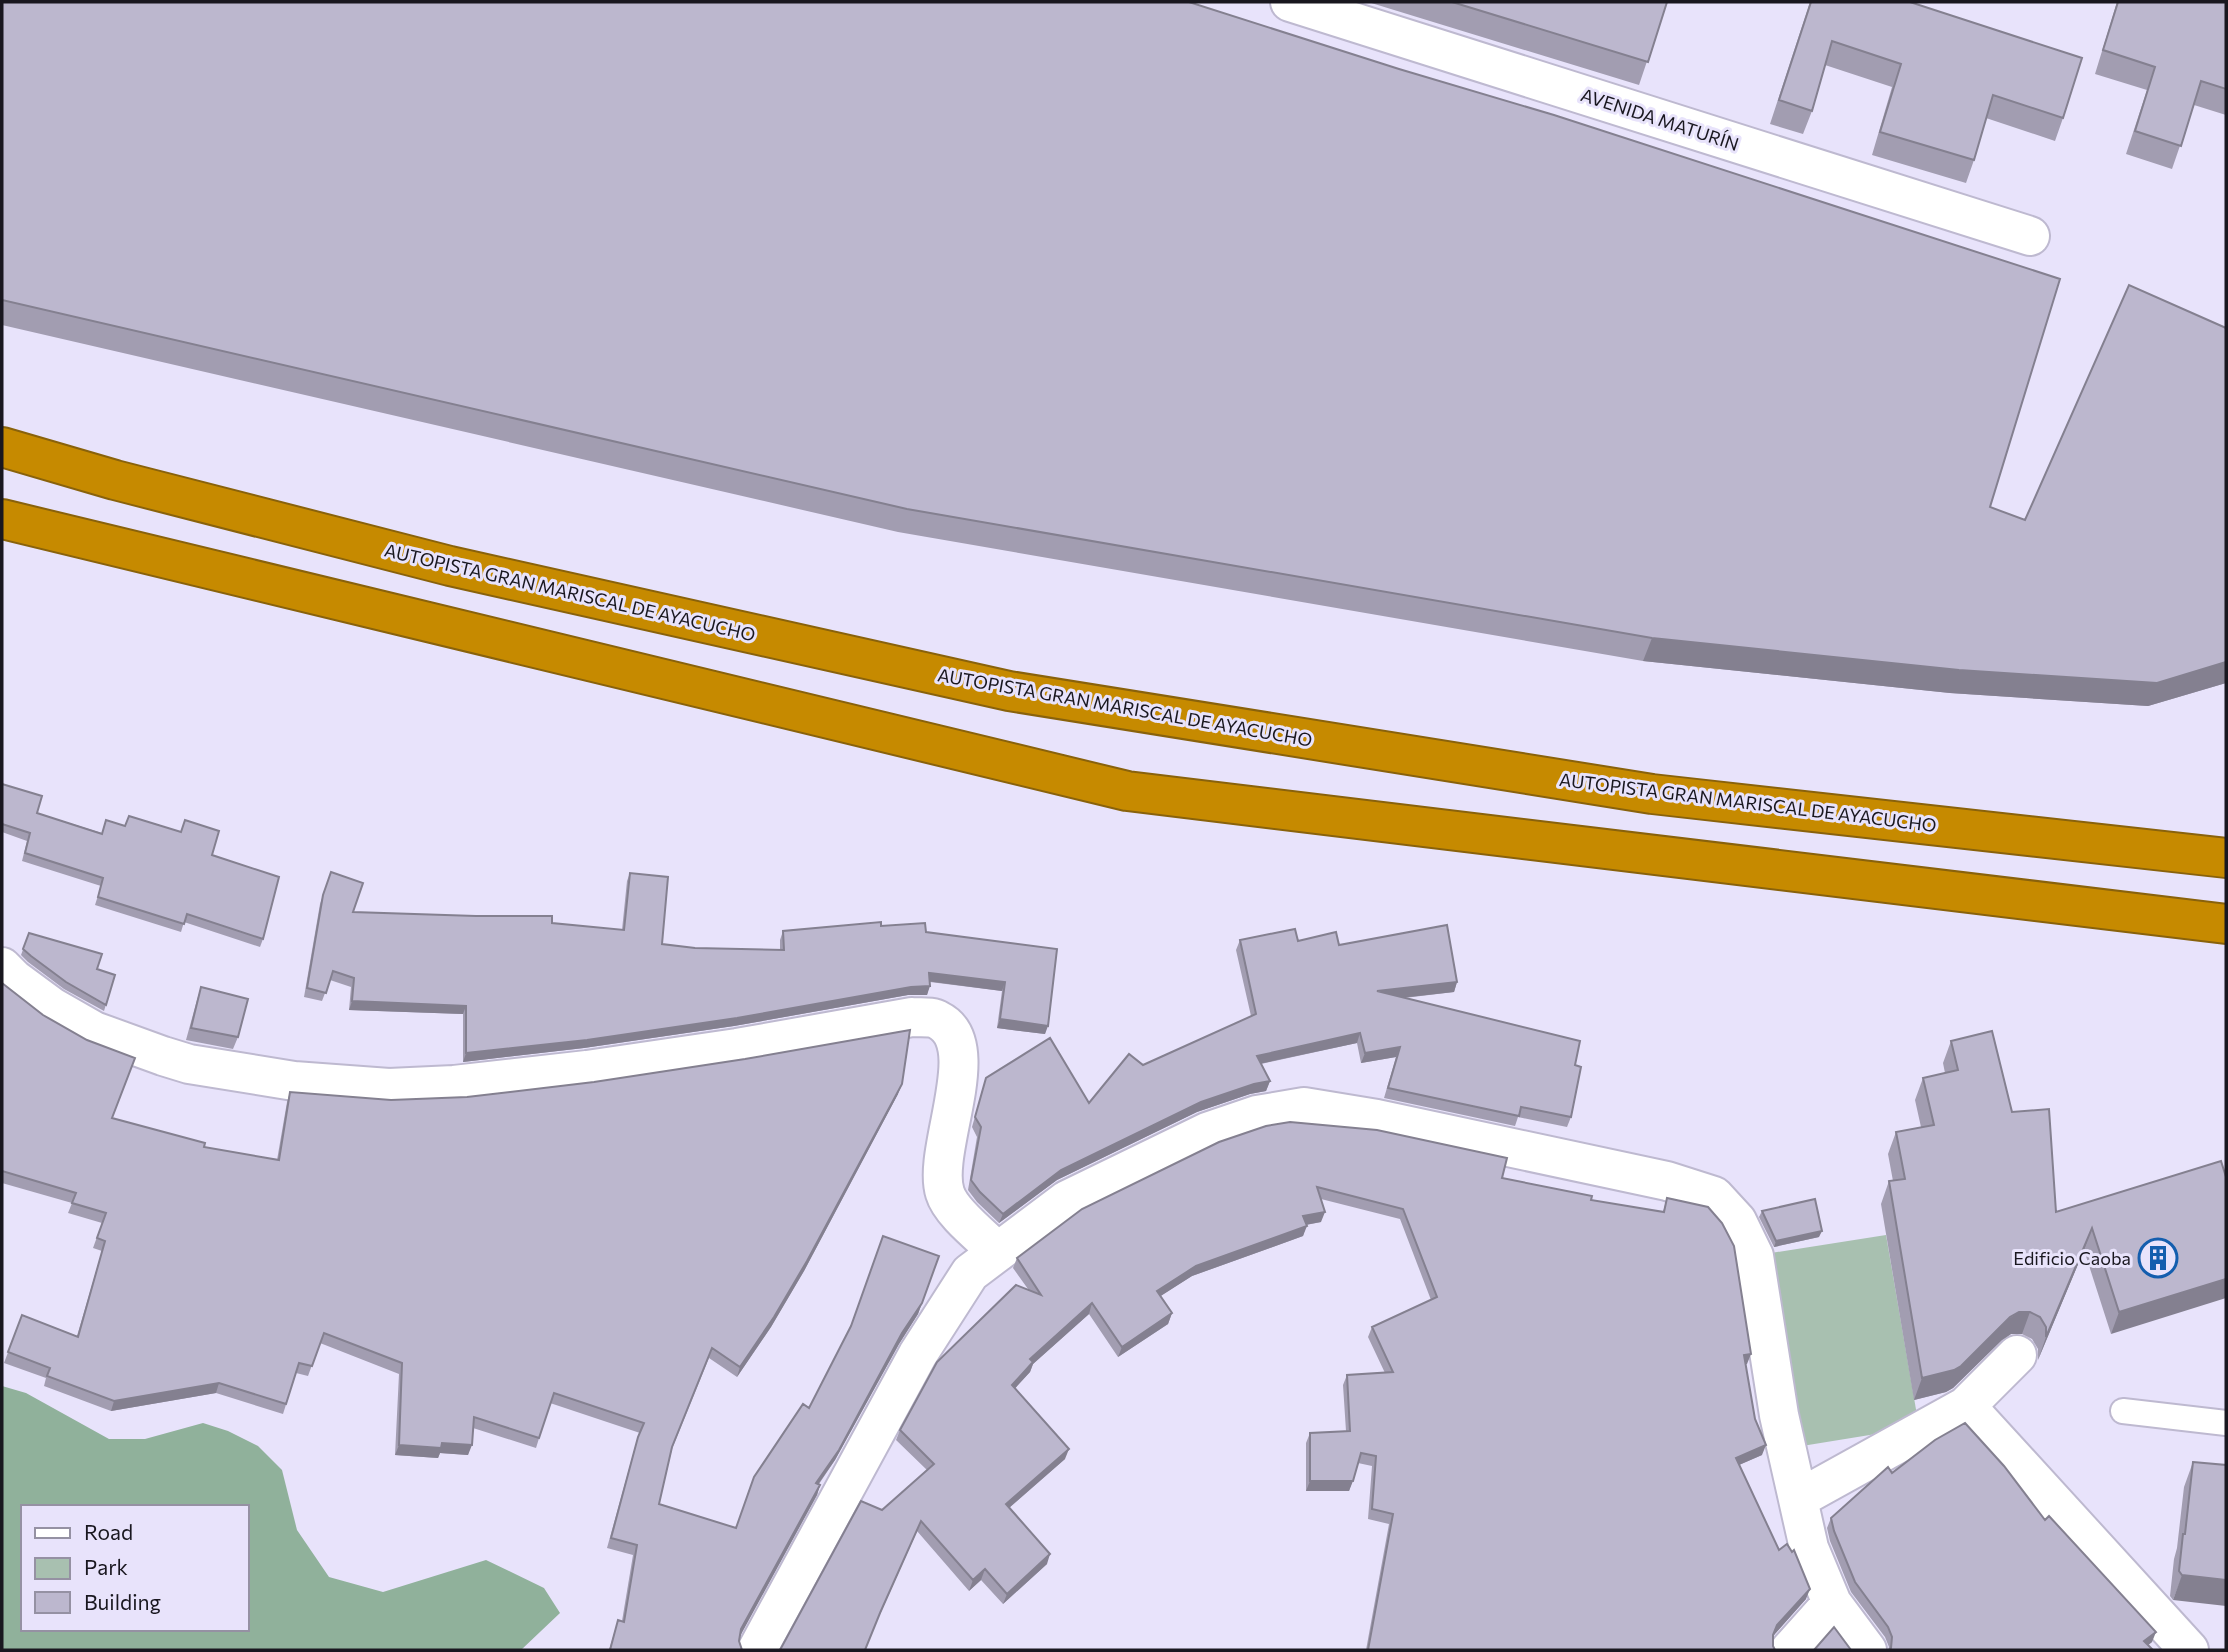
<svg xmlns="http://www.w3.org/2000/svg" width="2228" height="1652" viewBox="0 0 2228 1652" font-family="Commissioner,sans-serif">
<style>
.green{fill:#a8c0b0}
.forest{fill:#90b19b;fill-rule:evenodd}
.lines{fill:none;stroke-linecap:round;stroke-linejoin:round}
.lane-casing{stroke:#beb9d0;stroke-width:28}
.street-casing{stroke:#beb9d0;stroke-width:42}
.highway-casing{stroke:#89620b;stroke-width:42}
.lane{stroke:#fff;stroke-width:24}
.street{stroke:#fff;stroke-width:38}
.highway{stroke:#c68a00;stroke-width:38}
.wall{fill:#a29db1}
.shaded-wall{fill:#848090}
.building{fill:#bcb7ce;stroke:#848090;stroke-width:2}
.labels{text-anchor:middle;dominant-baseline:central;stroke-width:6;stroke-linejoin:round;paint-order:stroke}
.street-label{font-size:18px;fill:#19171f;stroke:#e8e3fb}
.poi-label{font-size:18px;fill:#19171f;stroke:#e8e3fb;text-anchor:end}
</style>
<rect width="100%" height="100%" fill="#e8e3fb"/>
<path class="green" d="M 1886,1235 L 1919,1427 L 1802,1446 L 1771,1253 Z"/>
<path class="forest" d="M 2,1386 L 26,1393 L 109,1439 L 145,1439 L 203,1423 L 228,1431 L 258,1446 L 282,1470 L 297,1530 L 329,1577 L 383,1592 L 486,1560 L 544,1588 L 560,1613 L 521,1650 L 2,1650 ZM 23,1507 L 247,1507 L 247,1629 L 23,1629 Z"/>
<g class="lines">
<defs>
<path id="lane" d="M 2123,1411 L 2226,1423"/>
<path id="street" d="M 1290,2 L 2030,236
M 2,967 L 14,979 L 52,1007 L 94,1031 L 163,1056 L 189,1064 L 294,1081 L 389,1088 L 454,1085 L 587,1070 L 737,1048 L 912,1017 C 920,1018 932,1016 938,1020 C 987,1044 931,1150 945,1193 C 951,1213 983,1237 998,1252
M 1966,1406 L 2017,1355
M 1798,1499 L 1966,1406 L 2189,1650
M 757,1650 L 918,1354 L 970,1273 L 1067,1200 L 1207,1132 L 1257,1115 L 1304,1107 L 1377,1119 L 1667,1181 L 1714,1196 L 1737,1221 L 1754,1256 L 1779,1415 L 1809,1548 L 1832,1603 L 1867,1650
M 1790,1650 L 1832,1603"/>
<path id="highway" d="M 2,447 L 115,480 L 450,566 L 1009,691 L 1652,794 L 2226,858
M 2,519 L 1127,791 L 2226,924"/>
</defs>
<use href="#lane" class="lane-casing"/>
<use href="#street" class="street-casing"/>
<use href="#highway" class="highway-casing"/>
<use href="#lane" class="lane"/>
<use href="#street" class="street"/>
<use href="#highway" class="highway"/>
</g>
<path class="wall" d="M 2,2 L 1990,507 L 2025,520 L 2226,328 L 2226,683 L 2148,706 L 1950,693 L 1643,661 L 898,532 L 2,325 Z
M 1368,2 L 1667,2 L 1639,85 Z
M 1810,2 L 1910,2 L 2063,118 L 2055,141 L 1986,118 L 1974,160 L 1966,183 L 1872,155 L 1892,87 L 1825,65 L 1812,111 L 1803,134 L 1770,124 Z
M 2117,2 L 2226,2 L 2226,115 L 2194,105 L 2172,169 L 2126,154 L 2147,90 L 2095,74 Z
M 2,784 L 37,813 L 102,833 L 212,855 L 263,939 L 260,947 L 184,922 L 181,932 L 95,905 L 101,886 L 22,861 L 27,841 L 2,832 Z
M 331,872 L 353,912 L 552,923 L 622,930 L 627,881 L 630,873 L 662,944 L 695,948 L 780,950 L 780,940 L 783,931 L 881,926 L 1057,949 L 1045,1034 L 997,1028 L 1002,991 L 930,982 L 927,995 L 908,995 L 734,1026 L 584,1048 L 463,1062 L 463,1014 L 349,1010 L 351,987 L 330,980 L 322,1001 L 304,997 L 320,904 Z
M 29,933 L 97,969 L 115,975 L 104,1011 L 64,989 L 28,962 L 21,955 Z
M 1240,940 L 1298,941 L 1339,945 L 1457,982 L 1454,992 L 1404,998 L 1575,1065 L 1571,1117 L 1567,1127 L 1518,1117 L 1515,1126 L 1384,1098 L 1396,1057 L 1361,1063 L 1357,1043 L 1261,1064 L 1270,1081 L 1266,1091 L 1250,1094 L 1197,1112 L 1057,1180 L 999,1223 L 977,1202 L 968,1190 L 977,1137 L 972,1127 L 986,1078 L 1089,1103 L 1143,1065 L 1251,1016 L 1236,950 Z
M 2,983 L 112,1118 L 204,1147 L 277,1160 L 287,1102 L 290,1092 L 391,1100 L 898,1094 L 804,1271 L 771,1327 L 737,1377 L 709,1358 L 672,1449 L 659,1504 L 736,1528 L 809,1408 L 939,1256 L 918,1314 L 899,1344 L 835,1460 L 819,1484 L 820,1485 L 817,1495 L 740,1635 L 739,1641 L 742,1650 L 609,1650 L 618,1620 L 622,1621 L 633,1555 L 607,1548 L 635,1447 L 640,1433 L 550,1403 L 536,1448 L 473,1428 L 468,1455 L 440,1453 L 438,1458 L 395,1455 L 399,1374 L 320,1343 L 308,1376 L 296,1373 L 283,1414 L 216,1393 L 111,1411 L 44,1386 L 46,1378 L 4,1363 L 22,1315 L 77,1336 L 102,1251 L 93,1248 L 102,1223 L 68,1213 L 72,1203 L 2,1183 Z
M 201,987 L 238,1037 L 233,1049 L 186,1040 L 197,1000 Z
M 1951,1041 L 2012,1112 L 2056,1212 L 2221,1161 L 2111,1334 L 2084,1250 L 2038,1360 L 2038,1349 L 2032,1339 L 2022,1334 L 2011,1334 L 2002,1340 L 1953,1388 L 1946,1392 L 1914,1400 L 1881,1204 L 1889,1181 L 1893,1181 L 1888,1154 L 1896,1132 L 1921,1127 L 1915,1100 L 1923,1078 L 1945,1073 L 1943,1063 Z
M 1219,1142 L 1502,1178 L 1591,1200 L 1663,1212 L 1667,1198 L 1747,1364 L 1745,1364 L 1755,1419 L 1762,1455 L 1739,1465 L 1779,1550 L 1806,1599 L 1774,1635 L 1773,1638 L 1773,1646 L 1775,1650 L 1366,1650 L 1389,1524 L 1368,1519 L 1372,1466 L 1358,1463 L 1349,1491 L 1306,1491 L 1306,1443 L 1310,1433 L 1346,1431 L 1343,1385 L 1347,1375 L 1385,1373 L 1368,1337 L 1372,1327 L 1431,1300 L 1400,1219 L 1321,1199 L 1321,1222 L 1306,1225 L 1303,1236 L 1192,1276 L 1160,1296 L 1172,1313 L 1168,1324 L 1118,1357 L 1089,1314 L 1033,1364 L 1030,1372 L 1015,1388 L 1065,1459 L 1009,1508 L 1047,1564 L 1003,1604 L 981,1580 L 969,1591 L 917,1531 L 876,1623 L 882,1510 L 927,1470 L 896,1440 L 900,1430 L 1028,1289 L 1013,1268 L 1017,1258 Z
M 1762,1211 L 1819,1237 L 1774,1247 L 1759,1217 Z
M 2193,1462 L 2226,1465 L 2173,1600 L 2170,1596 L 2174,1559 L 2177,1548 L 2184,1487 Z
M 1892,1473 L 2045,1520 L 2152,1642 L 2148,1645 L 2153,1650 L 1888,1650 L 1889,1647 L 1885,1637 L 1851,1592 L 1830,1541 L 1827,1528 L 1831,1518 Z"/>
<path class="shaded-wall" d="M 1652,638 L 2226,662 L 2226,683 L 2148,706 L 1950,693 L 1643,661 Z
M 929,973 L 1005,982 L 1002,991 L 926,981 Z
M 1457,982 L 1454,992 L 1373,1001 L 1377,991 Z
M 930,986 L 927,995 L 908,995 L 734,1026 L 584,1048 L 463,1062 L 466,1053 L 911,987 Z
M 352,1001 L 466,1006 L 463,1014 L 349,1010 Z
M 1000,1019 L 1048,1026 L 1045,1034 L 997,1028 Z
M 1360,1033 L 1357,1043 L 1254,1065 L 1257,1056 Z
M 1400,1047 L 1396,1057 L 1361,1063 L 1365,1053 Z
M 1270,1081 L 1266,1091 L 1250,1094 L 1197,1112 L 1057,1180 L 999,1223 L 1003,1214 L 1061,1170 L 1201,1102 L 1254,1084 Z
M 902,1084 L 898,1094 L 804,1271 L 771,1327 L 737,1377 L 740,1367 Z
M 1325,1212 L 1321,1222 L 1299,1226 L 1303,1216 Z
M 1307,1226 L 1303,1236 L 1192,1276 L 1153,1301 L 1157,1291 L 1196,1266 Z
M 2092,1228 L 2084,1250 L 2038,1360 L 2046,1337 Z
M 1822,1231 L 1819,1237 L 1774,1247 L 1776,1241 Z
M 2226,1279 L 2226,1298 L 2111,1334 L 2119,1312 Z
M 922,1303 L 918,1314 L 899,1344 L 835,1460 L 812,1493 L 816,1483 L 902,1333 Z
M 1092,1303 L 1089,1314 L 1033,1364 L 1030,1372 L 1009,1395 L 1012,1385 L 1030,1359 Z
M 2019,1312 L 2030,1312 L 2022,1334 L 2011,1334 L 2002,1340 L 1953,1388 L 1946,1392 L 1914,1400 L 1922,1378 Z
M 1172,1313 L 1168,1324 L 1118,1357 L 1122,1347 Z
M 1751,1354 L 1747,1364 L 1740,1365 L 1744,1355 Z
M 219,1383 L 216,1393 L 111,1411 L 114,1401 Z
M 442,1443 L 472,1445 L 468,1455 L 440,1453 L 438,1458 L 395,1455 L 399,1445 Z
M 1766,1445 L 1762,1455 L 1732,1468 L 1736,1458 Z
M 1069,1449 L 1065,1459 L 1002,1514 L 1006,1504 Z
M 1310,1481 L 1353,1481 L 1349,1491 L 1306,1491 Z
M 820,1485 L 817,1495 L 738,1640 L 741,1629 Z
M 921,1521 L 917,1531 L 876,1623 L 880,1613 Z
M 1050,1554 L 1047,1564 L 1003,1604 L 1007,1594 Z
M 985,1569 L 981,1580 L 969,1591 L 973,1580 Z
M 2182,1575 L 2226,1580 L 2226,1606 L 2173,1600 Z
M 1810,1589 L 1806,1599 L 1774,1635 L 1769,1645 L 1777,1625 Z
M 2156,1632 L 2152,1642 L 2142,1650 L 2144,1641 Z"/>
<path class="building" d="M 2,2 L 1189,2 L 1399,69 L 1554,115 L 2060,279 L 1990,507 L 2025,520 L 2129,285 L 2226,328 L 2226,662 L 2157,683 L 1959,670 L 1652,638 L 907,509 L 2,300 Z
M 1452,2 L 1667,2 L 1648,62 Z
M 1811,2 L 1910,2 L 2082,58 L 2063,118 L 1993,95 L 1974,160 L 1880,132 L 1901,64 L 1832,41 L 1812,111 L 1779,100 Z
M 2118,2 L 2226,2 L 2226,89 L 2201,81 L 2181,146 L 2135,131 L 2155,67 L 2103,50 Z
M 2,784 L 42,796 L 37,813 L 102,834 L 106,820 L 125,826 L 129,816 L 181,832 L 185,820 L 219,831 L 212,855 L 279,877 L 263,939 L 187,914 L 184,924 L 98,897 L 103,878 L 25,853 L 30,833 L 2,824 Z
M 331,872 L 363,883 L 353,912 L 476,916 L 552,916 L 552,923 L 624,930 L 630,873 L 668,877 L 662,944 L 695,948 L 784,950 L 783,931 L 881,922 L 881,926 L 925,923 L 926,932 L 1057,949 L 1048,1026 L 1000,1019 L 1005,982 L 929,973 L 930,986 L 911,987 L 737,1018 L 587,1040 L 466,1053 L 466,1006 L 352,1001 L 354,978 L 333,971 L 326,993 L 307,988 L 323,895 Z
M 1447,925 L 1457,982 L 1377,991 L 1580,1041 L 1575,1065 L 1581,1067 L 1571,1117 L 1521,1107 L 1519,1116 L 1388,1088 L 1400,1047 L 1365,1053 L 1360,1033 L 1257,1056 L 1270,1081 L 1254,1084 L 1201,1102 L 1061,1170 L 1003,1214 L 980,1192 L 971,1180 L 981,1127 L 975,1117 L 986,1078 L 1050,1038 L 1089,1103 L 1129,1054 L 1143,1065 L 1256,1014 L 1240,940 L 1295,929 L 1298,941 L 1336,932 L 1339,945 Z
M 29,933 L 102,954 L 97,969 L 115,975 L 106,1005 L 66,982 L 31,956 L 23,949 Z
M 2,983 L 43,1015 L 87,1040 L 135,1058 L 112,1118 L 205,1143 L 204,1147 L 279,1160 L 290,1092 L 391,1100 L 467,1097 L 594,1082 L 745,1059 L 910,1030 L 902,1084 L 807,1261 L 774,1317 L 740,1367 L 712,1348 L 672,1447 L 659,1504 L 736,1528 L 754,1477 L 803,1404 L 809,1408 L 851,1326 L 883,1236 L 939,1256 L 922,1303 L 902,1333 L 839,1450 L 816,1483 L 820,1485 L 741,1629 L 739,1641 L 742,1650 L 610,1650 L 618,1620 L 624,1622 L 637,1545 L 611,1538 L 638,1437 L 644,1423 L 554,1393 L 539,1438 L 474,1417 L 472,1445 L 442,1443 L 441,1448 L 399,1445 L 402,1363 L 324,1333 L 312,1366 L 299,1363 L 286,1404 L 219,1383 L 114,1401 L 47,1376 L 50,1368 L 8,1352 L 22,1315 L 78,1337 L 105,1241 L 97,1238 L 106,1213 L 72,1203 L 76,1193 L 2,1171 Z
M 201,987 L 248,999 L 238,1037 L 191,1028 Z
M 1992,1031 L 2012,1112 L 2049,1109 L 2056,1212 L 2221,1161 L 2226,1177 L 2226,1279 L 2119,1312 L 2092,1228 L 2046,1337 L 2046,1327 L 2040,1317 L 2030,1312 L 2019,1312 L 2010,1317 L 1961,1366 L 1954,1370 L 1922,1378 L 1889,1181 L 1905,1179 L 1896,1132 L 1934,1125 L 1923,1078 L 1958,1070 L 1951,1041 Z
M 1290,1122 L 1377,1130 L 1507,1158 L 1502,1178 L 1592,1196 L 1591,1200 L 1664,1212 L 1667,1198 L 1708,1207 L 1722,1223 L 1734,1246 L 1751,1354 L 1744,1355 L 1755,1419 L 1766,1445 L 1736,1458 L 1779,1550 L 1787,1544 L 1792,1552 L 1794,1550 L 1810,1589 L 1777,1625 L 1773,1635 L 1773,1646 L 1775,1650 L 1368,1650 L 1393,1514 L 1372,1509 L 1376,1456 L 1361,1453 L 1353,1481 L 1310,1481 L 1310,1433 L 1350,1431 L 1347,1375 L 1393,1372 L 1372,1327 L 1437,1297 L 1403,1209 L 1317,1187 L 1325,1212 L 1303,1216 L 1307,1226 L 1196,1266 L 1157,1291 L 1172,1313 L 1122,1347 L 1092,1303 L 1030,1359 L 1033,1362 L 1012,1385 L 1069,1449 L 1006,1504 L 1050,1554 L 1007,1594 L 985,1569 L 973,1580 L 921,1521 L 880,1613 L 865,1650 L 780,1650 L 861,1501 L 882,1510 L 934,1464 L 900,1430 L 937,1362 L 1016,1285 L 1041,1295 L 1017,1258 L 1082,1209 L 1219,1142 L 1266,1126 Z
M 1815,1199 L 1822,1231 L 1776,1241 L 1762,1211 Z
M 1965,1423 L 2004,1466 L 2045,1520 L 2049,1516 L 2156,1632 L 2144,1641 L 2153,1650 L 1889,1650 L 1891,1648 L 1892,1637 L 1888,1627 L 1855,1582 L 1834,1531 L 1831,1518 L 1888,1467 L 1892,1473 L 1935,1440 Z
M 2193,1462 L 2226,1465 L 2226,1580 L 2182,1575 L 2179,1571 L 2183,1534 L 2185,1534 Z
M 1834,1627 L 1851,1650 L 1814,1650 Z"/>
<defs>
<symbol id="building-ring" viewBox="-11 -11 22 22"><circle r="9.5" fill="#e8e3fb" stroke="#145eae" stroke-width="1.5"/><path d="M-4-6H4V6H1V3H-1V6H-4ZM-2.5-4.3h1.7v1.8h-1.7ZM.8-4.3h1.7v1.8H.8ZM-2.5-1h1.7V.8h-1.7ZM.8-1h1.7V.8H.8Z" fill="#145eae"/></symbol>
</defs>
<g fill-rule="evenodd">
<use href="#building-ring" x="2136" y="1236" width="44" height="44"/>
</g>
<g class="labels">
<g class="street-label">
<text transform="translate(1660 119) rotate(18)">AVENIDA MATURÍN</text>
<text transform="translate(570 592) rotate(13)">AUTOPISTA GRAN MARISCAL DE AYACUCHO</text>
<text transform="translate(1125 707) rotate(10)">AUTOPISTA GRAN MARISCAL DE AYACUCHO</text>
<text transform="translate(1748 802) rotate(7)">AUTOPISTA GRAN MARISCAL DE AYACUCHO</text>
</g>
<g class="poi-label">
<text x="2131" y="1258">Edificio Caoba</text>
</g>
</g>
<rect width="2228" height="1652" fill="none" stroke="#19171f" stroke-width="7"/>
<rect x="21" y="1505" width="228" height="126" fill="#e8e3fb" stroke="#9591a3" stroke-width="2"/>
<rect x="35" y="1528" width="35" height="10" fill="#ffffff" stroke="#9591a3" stroke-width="2"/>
<text x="84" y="1540" font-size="21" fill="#19171f">Road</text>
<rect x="35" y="1558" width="35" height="21" fill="#a8c0b0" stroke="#9591a3" stroke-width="2"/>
<text x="84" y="1575" font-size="21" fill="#19171f">Park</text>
<rect x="35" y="1592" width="35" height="21" fill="#bcb7ce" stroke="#9591a3" stroke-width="2"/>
<text x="84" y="1610" font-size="21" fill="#19171f">Building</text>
</svg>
